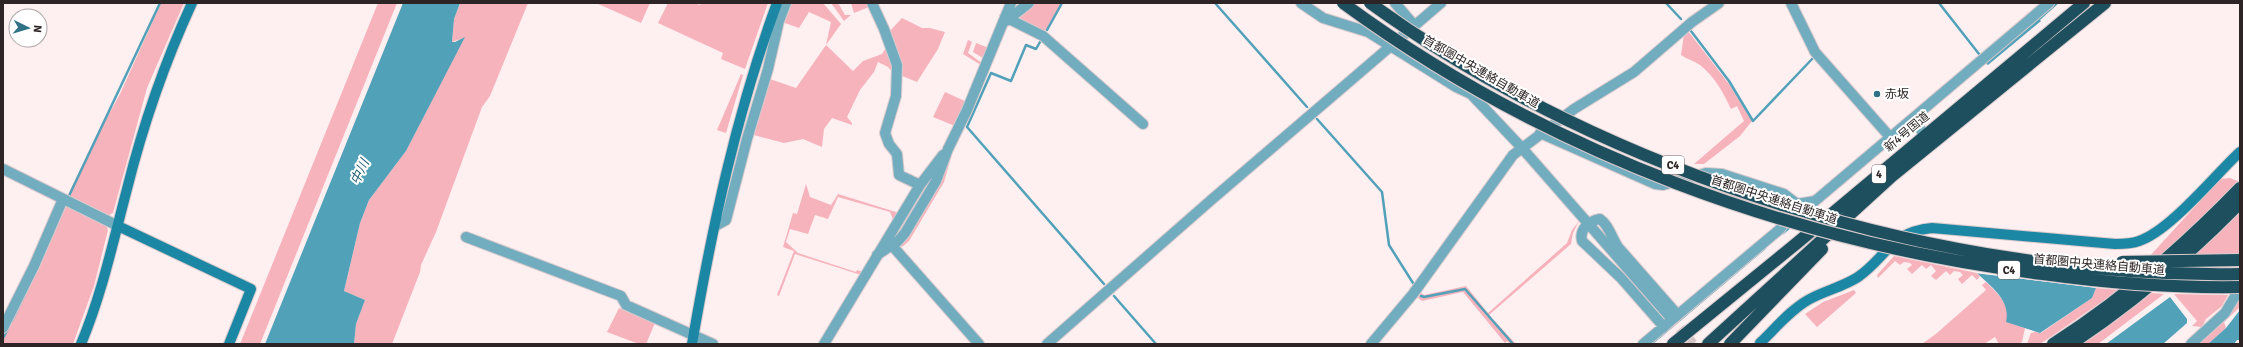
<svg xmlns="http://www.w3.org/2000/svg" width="2243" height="347" viewBox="0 0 2243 347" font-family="Signika,'Noto Sans JP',sans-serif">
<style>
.green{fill:#f7b3bc}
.water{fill:#51a1b9}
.pier{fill:#feeff1}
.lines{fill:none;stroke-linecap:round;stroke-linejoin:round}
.stream{stroke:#51a1b9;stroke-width:2.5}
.street-tunnel{stroke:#d4c6c8;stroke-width:10;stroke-dasharray:10 5;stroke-linecap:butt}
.street-casing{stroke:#d8cacc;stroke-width:12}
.secondary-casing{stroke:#d8cacc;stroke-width:12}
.highway-casing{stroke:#d8cacc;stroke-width:14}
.street{stroke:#72acbf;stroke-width:10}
.secondary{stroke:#1c87a4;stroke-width:10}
.highway{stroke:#1d4f5e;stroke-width:12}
.highway-bridge-casing{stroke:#d8cacc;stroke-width:14;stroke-linecap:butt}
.highway-bridge{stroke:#1d4f5e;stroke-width:12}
.poi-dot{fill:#317185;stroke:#fff;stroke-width:1.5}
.labels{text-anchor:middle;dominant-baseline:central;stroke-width:4;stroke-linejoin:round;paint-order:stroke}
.shield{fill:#fff;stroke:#6c6666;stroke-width:1}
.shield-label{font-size:11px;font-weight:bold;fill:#2d2425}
.street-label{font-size:12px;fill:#2d2425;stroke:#fff}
.poi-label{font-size:12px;fill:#2d2425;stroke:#fff;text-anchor:start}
.water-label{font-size:13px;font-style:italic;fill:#206072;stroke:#fff}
</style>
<rect width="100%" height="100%" fill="#feeff1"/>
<path class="green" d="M 161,3 L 184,3 L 147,88 L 113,213 L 107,216 L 67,197 L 92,145 L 120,94 Z
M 378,3 L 397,3 L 260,344 L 240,344 Z
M 460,3 L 528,3 L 490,96 L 482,107 L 436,232 L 421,265 L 420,272 L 392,344 L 354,344 L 356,324 L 365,300 L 344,291 L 360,223 L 369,200 L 406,151 L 464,38 L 452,42 L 454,19 Z
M 596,3 L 650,3 L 641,23 Z
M 668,3 L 695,3 L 700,5 L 701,3 L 768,3 L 745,69 L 721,59 L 723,53 L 658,23 Z
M 789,3 L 823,3 L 841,24 L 826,45 L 853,71 L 863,61 L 882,54 L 887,46 L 895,75 L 888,67 L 878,62 L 874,72 L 860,90 L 847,117 L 852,123 L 852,125 L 832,118 L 824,129 L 822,147 L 803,139 L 784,143 L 750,134 L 767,78 L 796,88 L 826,45 L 831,22 L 809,12 L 799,28 L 782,22 Z
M 831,3 L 838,3 L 845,15 L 851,15 L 844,21 Z
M 851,3 L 867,3 L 869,7 L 854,13 Z
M 1032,3 L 1061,3 L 1044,33 L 1021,21 L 1020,16 Z
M 902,18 L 922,28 L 930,28 L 945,32 L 938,49 L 917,82 L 900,75 L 889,32 Z
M 1688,31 L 1729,84 L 1752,121 L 1740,136 L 1704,164 L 1694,164 L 1744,121 L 1737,106 L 1731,109 C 1723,92 1715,77 1700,65 C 1694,61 1687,59 1681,55 L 1684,34 Z
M 772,39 L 746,134 L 743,133 Z
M 968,40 L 972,42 L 968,53 L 982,63 L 981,65 L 963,54 Z
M 976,43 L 989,48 L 983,58 L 973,52 Z
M 741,74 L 743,75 L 726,133 L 717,130 Z
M 945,92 L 967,102 L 955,126 L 933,117 Z
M 952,154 L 944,182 L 909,241 L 902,247 L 900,243 Z
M 2230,178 L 2240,182 L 2161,257 L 2149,257 L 2220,179 Z
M 806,184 L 810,197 L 831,205 L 838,194 L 899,213 L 894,222 L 890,212 L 838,197 L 828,219 L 815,215 L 808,234 L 790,229 L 786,242 L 798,253 L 856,272 L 857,270 L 863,272 L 861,275 L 795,254 L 779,296 L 777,295 L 794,251 L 783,247 L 793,213 L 797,214 Z
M 68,206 L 106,225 L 108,230 L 94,286 L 73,344 L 3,344 L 3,336 L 62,209 Z
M 2240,211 L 2240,255 L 2194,256 Z
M 1579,221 L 1573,233 L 1571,244 L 1489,315 L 1516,344 L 1510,344 L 1507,341 L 1505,343 L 1463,292 L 1422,301 L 1418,298 L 1421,293 L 1424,295 L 1466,286 L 1488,313 L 1567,243 L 1572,230 Z
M 1894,256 L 1977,273 L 1980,276 L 1977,280 L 1972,275 L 1962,284 L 1958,279 L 1963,275 L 1960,272 L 1954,271 L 1950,275 L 1946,271 L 1936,280 L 1931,276 L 1936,271 L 1931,265 L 1926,269 L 1922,265 L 1912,274 L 1907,269 L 1912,265 L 1910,263 L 1904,262 L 1900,265 L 1895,261 L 1878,278 L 1877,275 Z
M 1986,282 C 1998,294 2010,304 2007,322 L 2025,328 L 2022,342 L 2018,344 L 1999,344 L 1995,337 L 1984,344 L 1922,344 L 1937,333 L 1986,290 L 1982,285 Z
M 2096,288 L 2119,290 L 2040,344 L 2027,344 L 2031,333 L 2035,332 L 2041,333 L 2092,298 Z
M 1854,290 L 1856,293 L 1817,327 L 1805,314 L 1823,302 Z
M 2152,293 L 2164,294 L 2098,344 L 2081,344 Z
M 2174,294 L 2228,295 L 2222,306 L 2206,319 L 2202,327 L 2192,326 L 2197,321 Z
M 2240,295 L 2240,307 L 2224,322 L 2226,328 L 2208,344 L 2194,344 Z
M 619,308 L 655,323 L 646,344 L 639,344 L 607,332 Z"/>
<path class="water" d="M 403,3 L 460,3 L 454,19 L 452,42 L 455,42 L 465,37 L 406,151 L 369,200 L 360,223 L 344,291 L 365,300 L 356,324 L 354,344 L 265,344 Z
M 2037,17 L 2041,21 L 1988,65 L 1983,62 Z
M 1977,273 L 2096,288 L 2092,298 L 2040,333 L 2006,322 C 2011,300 1991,287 1977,273 Z
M 2170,297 L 2187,319 L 2187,323 L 2163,344 L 2106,344 Z
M 2240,310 L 2240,340 L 2237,340 L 2234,344 L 2208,344 L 2226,328 Z"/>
<path class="pier" d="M 1977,271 L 2097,286 L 2098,288 L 1975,273 Z"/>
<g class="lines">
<path class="stream" d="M 1215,3 L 1307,107
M 1666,3 L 1681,19
M 1939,3 L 1979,54
M 2037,21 L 2057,3
M 1047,30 L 1062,3
M 1691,31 L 1729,81 L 1753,121 L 1814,57
M 1040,42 L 1036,49 L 1026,45 L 1011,81 L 991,73 L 967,127 L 1104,284
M 1317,119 L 1382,192 L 1389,245 L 1413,283
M 68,198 L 160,3
M 1783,233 L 1791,226
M 1114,296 L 1156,344
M 1421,296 L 1424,297 L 1465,289 L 1513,344
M 12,321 L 29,286
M 3,338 L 8,329
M 1651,344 L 1765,248"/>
<path class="street-tunnel" d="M 1670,317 L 1693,344"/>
<defs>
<path id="street" d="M 872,3 L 884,29 L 897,65 L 896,96 L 885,133 L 889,144 L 897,154 L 899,175 L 920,185
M 1301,3 L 1323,18 L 1368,32 L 1456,87 L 1471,94 L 1522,148 L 1670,317
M 1395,3 L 1414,25
M 1791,3 L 1815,52 L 1890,137
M 1005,17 L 1043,36 L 1143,124
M 1006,21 L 1029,3
M 1912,119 L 1925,135
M 1540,133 L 1655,184 L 1663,185 L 1706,173 L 1722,174 L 1784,194 L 1797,204
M 3,169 L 118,226
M 715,226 L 726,220 L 747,139 L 768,69 L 779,21 L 786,3
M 466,237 L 621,296 L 626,305 L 713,344
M 888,241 L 979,344
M 877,255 L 898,241 L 905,233 L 936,181 L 948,149 L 967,110 L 1011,3
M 1664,327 L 1621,278 L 1582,241 C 1579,229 1589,221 1600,219 C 1608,224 1612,238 1618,247 L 1676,313
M 3,328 L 34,266 L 63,199
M 824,344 L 920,185 L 943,155
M 1047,344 L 1210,201 L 1441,3
M 1371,344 L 1413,294 L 1513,155 L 1574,109 L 1634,72 L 1692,22 L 1719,3
M 1643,344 L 1780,229 L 1797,204 L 1815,201 L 2049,3
M 2191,344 L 2225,313 L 2240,288"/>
<path id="secondary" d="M 118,226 L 251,289 L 229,344
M 1760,343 C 1775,329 1789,311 1808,300 C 1823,291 1843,287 1858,277 C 1887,257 1890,232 1932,228 L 2115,244 C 2123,244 2131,244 2139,241 C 2170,231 2215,175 2240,152
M 81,344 C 102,294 113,242 127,189 C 143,125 164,64 192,3
M 692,344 C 712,228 736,114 777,3"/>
<path id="highway" d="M 1673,344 L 1797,243 L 2084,3
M 1708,344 L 1892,176 L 2105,3
M 1730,344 L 1822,249
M 2053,344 C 2122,300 2183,247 2240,188
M 2071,344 C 2133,303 2188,256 2240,203"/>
</defs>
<use href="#street" class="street-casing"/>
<use href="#secondary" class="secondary-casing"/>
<use href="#highway" class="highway-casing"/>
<use href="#street" class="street"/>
<use href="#secondary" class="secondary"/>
<use href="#highway" class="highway"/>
<defs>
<path id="highway-bridge" d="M 1343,3 C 1547,153 1793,243 2043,274 C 2108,283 2174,288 2240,287
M 1370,3 C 1610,177 1945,279 2240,274
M 2122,262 L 2240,260"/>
</defs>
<use href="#highway-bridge" class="highway-bridge-casing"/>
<use href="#highway-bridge" class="highway-bridge"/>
</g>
<circle class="poi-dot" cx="1877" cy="94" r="4"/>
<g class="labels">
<g class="shield">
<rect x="1662" y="156" width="22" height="18" rx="3"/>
<rect x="1872" y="165" width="14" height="18" rx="3"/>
<rect x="1998" y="261" width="22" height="18" rx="3"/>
</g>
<g class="shield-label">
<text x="1673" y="165">C4</text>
<text x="1879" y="174">4</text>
<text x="2009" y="270">C4</text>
</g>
<g class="street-label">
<text transform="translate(1481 72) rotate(30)">首都圏中央連絡自動車道</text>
<text transform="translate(1907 132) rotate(-40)">新4号国道</text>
<text transform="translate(1774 200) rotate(18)">首都圏中央連絡自動車道</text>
<text transform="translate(2099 265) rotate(5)">首都圏中央連絡自動車道</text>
</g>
<g class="poi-label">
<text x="1885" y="94">赤坂</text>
</g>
<g class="water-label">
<text transform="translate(360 172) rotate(-64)">中川</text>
</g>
</g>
<rect width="2243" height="347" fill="none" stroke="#2d2425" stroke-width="8"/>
<g transform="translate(28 28) rotate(95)"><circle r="19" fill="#ffffff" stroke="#aba7a8"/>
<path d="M0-3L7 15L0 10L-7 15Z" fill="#317185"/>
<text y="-6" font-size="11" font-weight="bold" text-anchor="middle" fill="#2d2425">N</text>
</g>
</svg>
